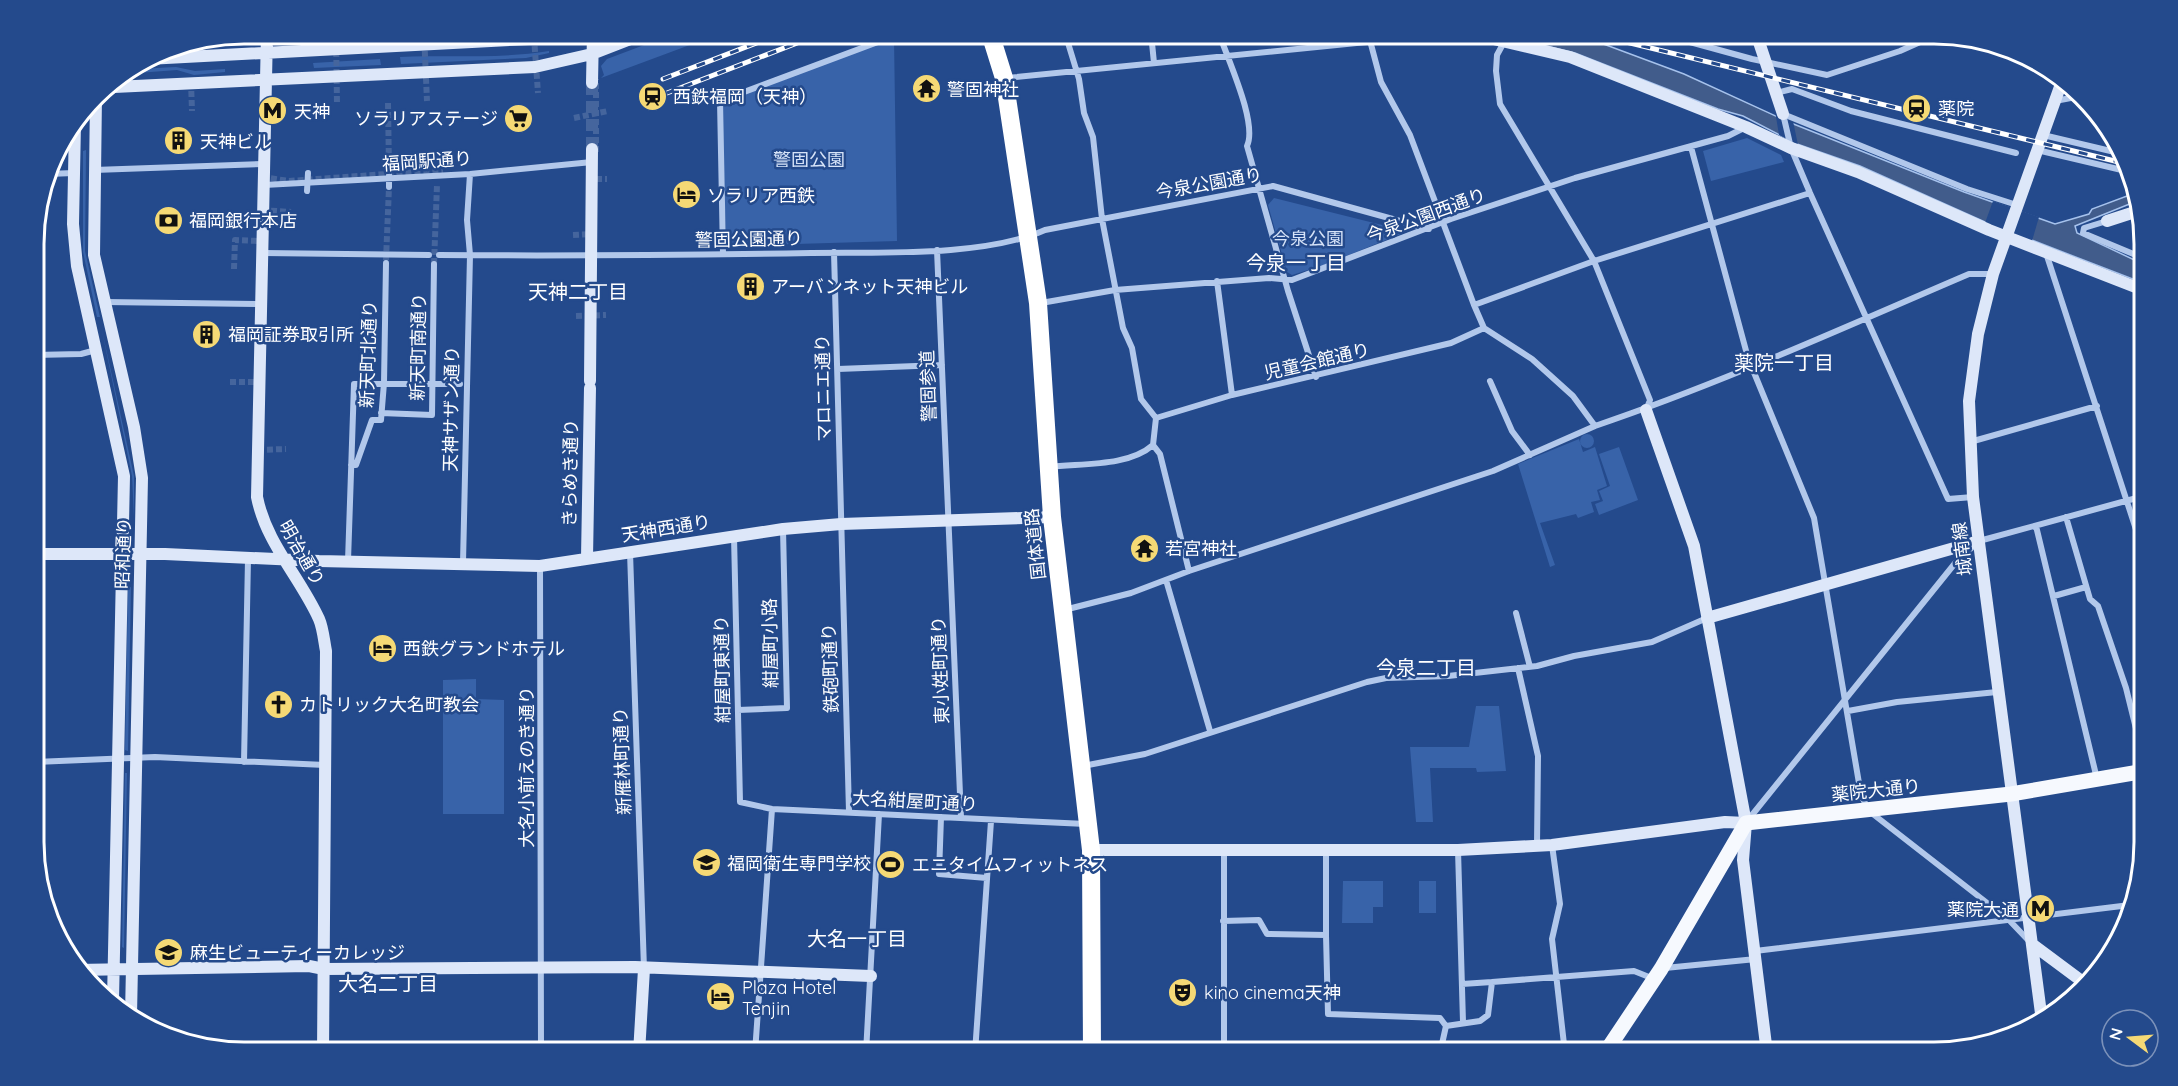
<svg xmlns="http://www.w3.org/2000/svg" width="2178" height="1086" viewBox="0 0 2178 1086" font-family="Quicksand,'Noto Sans JP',sans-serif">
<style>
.green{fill:#3863a9}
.water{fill:#415c8b;stroke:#a6c2ec;stroke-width:1.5}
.pier{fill:#244a8c}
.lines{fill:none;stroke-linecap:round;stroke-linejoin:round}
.street-tunnel{stroke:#45659d;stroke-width:6;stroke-dasharray:6 3;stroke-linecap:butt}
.secondary-tunnel{stroke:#45659d;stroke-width:12;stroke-dasharray:12 6;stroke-linecap:butt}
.street{stroke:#b2c8eb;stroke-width:6}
.secondary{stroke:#dde7f9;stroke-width:12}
.primary{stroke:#f6f9fe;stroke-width:15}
.highway{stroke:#fff;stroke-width:18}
.rail-casing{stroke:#fff;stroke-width:5}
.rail{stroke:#244a8c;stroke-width:3;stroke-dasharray:9;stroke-linecap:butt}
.street-bridge{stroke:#b2c8eb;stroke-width:6}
.labels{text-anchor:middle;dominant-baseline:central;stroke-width:5;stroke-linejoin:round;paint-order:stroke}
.poi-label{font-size:18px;fill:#fff;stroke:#244a8c;text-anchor:start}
.park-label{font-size:18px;fill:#d6e3f8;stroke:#244a8c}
.street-label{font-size:18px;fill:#fff;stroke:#244a8c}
.neighbourhood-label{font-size:20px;fill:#fff;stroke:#244a8c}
.rim{fill:none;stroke:#fff;stroke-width:3}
</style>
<rect width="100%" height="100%" fill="#244a8c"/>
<path class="green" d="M 283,33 L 453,33 L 297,41 L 290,40 Z
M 676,33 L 686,33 L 671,39 L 673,44 L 694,35 L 693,33 L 722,33 L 601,78 L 604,75 L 601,66 L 607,59 Z
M 894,38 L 897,241 L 726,246 L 722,101 Z
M 549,51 L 549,53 L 526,58 L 401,64 L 400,57 C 450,55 500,59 549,51 Z
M 380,59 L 381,65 L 314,68 L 313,63 Z
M 176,67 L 195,71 L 225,69 L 225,72 L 194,75 L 177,70 L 137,73 L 137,69 Z
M 1747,138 L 1781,155 L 1784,162 L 1711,181 L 1703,151 Z
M 86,150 L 85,251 L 100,317 L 97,317 L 83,252 L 83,151 Z
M 1274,198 L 1402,230 L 1401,234 L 1321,266 L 1292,275 L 1287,272 L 1268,205 Z
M 101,326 L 134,476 L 134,517 L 132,476 Z
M1580 441a7 7 0 1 1 14 0a7 7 0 1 1-14 0Z
M 1579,439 L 1583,452 L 1595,447 L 1607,486 L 1597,490 L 1600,500 L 1591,502 L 1594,512 L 1578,518 L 1576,514 L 1540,523 L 1555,565 L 1550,567 L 1518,464 Z
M 1619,447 L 1638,500 L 1599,515 L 1595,504 L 1603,501 L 1599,491 L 1610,486 L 1599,454 Z
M 128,587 L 131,587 L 128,751 L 125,750 Z
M 476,679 L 476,699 L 504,700 L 504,814 L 443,814 L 443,680 Z
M 1476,706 L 1499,706 L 1506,771 L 1477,772 L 1476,768 L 1430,768 L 1433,822 L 1416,822 L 1410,747 L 1469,747 Z
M 125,773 L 127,773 L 124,948 L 122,947 Z
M 1343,881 L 1383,881 L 1383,907 L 1373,907 L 1373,923 L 1342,923 Z
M 1419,881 L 1436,881 L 1436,913 L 1419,913 Z"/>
<path class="water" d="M 1493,33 L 1568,33 L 1590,39 L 1684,74 L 1791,123 L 1964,192 L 2055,224 L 2089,214 L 2092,209 L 2135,193 L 2137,201 L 2075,226 L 2077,233 L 2143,264 L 2143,283 L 1985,222 L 1860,166 L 1797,144 L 1743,116 L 1718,109 L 1575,53 Z"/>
<path class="pier" d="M 1775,111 L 1793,121 L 1798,145 L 1779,135 Z
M 1993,201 L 2039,217 L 2032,241 L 1985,223 Z"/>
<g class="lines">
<path class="street-tunnel" d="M 336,33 L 337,104
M 424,33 L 427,101
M 534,37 L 538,93
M 191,82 L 192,111
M 388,103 L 389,169
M 574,118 L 608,111
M 66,137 L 68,133
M 596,152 L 596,79
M 262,177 L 289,181 L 443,170
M 596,179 L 607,179
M 262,210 L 291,212
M 573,235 L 591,234
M 386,260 L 389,187
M 434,264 L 437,185
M 234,269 L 235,240 L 260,241
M 576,316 L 606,315
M 230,382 L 256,382
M 258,450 L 286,449"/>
<path class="secondary-tunnel" d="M 592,149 L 592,83"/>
<path class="street" d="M 1065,33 L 1079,79 L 1084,113 L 1093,137 L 1102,219 L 1123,328 L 1132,348 L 1141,399 L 1156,418
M 1151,33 L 1154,63
M 1219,33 C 1227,58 1258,123 1247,146 L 1288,291 L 1316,377
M 1368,33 L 1381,82 L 1410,135 L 1474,305 L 1594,261 L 1810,193
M 1509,33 L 1497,55 L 1496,71 L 1500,104 L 1594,261 L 1650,400 L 1646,410
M 1657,33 L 1752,59 L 1827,75 L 1900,51 L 1938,34
M 1007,78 L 1456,33
M 1776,93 L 1792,89 L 1851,111 L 2016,153
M 2055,101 L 2076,97
M 1783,114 L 1791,148 L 1810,193 L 1948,499 L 1973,497
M 1783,114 L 1967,189 L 2017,205
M 2043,135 L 2119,153
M 1691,147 L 1748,358 L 1814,518 L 1861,795 L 1869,811 L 2009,920 L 2029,941
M 2037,150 L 2126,171
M 389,169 L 389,187
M 94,170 L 263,164
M 48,174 L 74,173
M 264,185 L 470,174 L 592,162
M 2107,221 L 2084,228 L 2083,233 L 2143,258
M 937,250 L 961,818
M 834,252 L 849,812
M 263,253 L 429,255
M 2046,253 L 2144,554
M 723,254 L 720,101 L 902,33
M 439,255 C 563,256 687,255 811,253 C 879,252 984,257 1045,230 L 1273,186 L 1429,229
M 1217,281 L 1232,395
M 2137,287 L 2143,271
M 105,302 L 261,304
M 1041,303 L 1115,290 L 1269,278 L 1292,280 L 1451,219 L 1575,178 L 1728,136 L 1744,128
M 1474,305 L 1484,328 L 1532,359 L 1573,396 L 1595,426 C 1722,383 1845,327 1969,274 L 1993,274
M 34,355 L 81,354 L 96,350
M 838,369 L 942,365
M 1490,381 L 1512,431 L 1530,455
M 381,413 L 432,415 L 434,264
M 1156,418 L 1232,395 L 1451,343 L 1484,328
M 1970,442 L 2097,406
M 1153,445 L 1160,454 L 1189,571
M 1153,445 L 1156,418
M 351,465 L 356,465 L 372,420 L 381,420 L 384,383 L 386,263
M 1049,467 C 1082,463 1128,467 1153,445
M 2066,517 L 2090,599 L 2098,606 L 2126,688 L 2145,765
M 2036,526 L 2097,779
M 734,536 L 740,802 L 772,809 L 1086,824
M 630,552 L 644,969
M 348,561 L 354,384 L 460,384
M 463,563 L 470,255 L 467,220 L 470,174
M 540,566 L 541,1053
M 1166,580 L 1210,731
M 2054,596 L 2086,587
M 1064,610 L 1131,593 L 1189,571 L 1493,471 L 1595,426
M 1516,613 L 1530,667
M 1518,668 L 1538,756 L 1537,845
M 738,710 L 787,708 L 783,529
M 1848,711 L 1897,702 L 1997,692
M 35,762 L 155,757 L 325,765
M 244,762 L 248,559
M 1083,766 L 1145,754 L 1367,682 L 1386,678 L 1448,676 L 1537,666 L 1574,656 L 1652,642 L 1707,618
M 941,817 L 939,874 L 987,878
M 1748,820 L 1956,562 L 1979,541 L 2144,496
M 1552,845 L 1560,904 L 1552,939 L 1565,1053
M 1458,850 L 1463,1022
M 1224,852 L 1224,1053
M 1223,921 L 1259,920 L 1267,934 L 1326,935 L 1326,850
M 1326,935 L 1328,1014 L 1440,1018 L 1446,1026
M 1755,951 L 2130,905
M 1665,968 L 1756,959
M 1462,984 L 1492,982
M 755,1053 L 772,809
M 866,1053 L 879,814
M 975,1053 L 991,821
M 1440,1053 L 1446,1026 L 1480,1021 L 1488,1015 L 1492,982 L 1634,971 L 1654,979"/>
<path class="secondary" d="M 267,33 L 257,497 C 266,543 300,577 319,619 C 323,628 324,641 326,651 L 323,1053
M 1468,33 L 1570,57 L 1746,127 L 1791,148 L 1858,172 L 1989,230 L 2143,290
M 1756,33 L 1783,114
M 147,59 L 529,39 L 560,33
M 592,83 L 593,33
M 99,93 L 114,87 L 535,67 L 592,54 L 646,33
M 96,96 L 94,255 L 134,427 L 142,478 L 131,1015
M 75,124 L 73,224 L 77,266 L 124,476 L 113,1000
M 2107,221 L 2141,210
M 590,381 L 592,149
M 1646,410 L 1694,546 L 1746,823 L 1743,860 L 1767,1053
M 34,554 L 165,554 L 319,561 L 540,566 L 783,529 L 841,524 L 1052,517
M 587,558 L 590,388
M 1707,618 L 1979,541
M 1091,850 L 1458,850 L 1552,845 L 1725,822 L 1746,823
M 2032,944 L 2083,982
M 76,970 L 309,966 L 324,969 L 635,967 L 871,976
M 2042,1021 L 1973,497 L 1969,401 L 1978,334 L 1993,274 L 2061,84
M 639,1053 L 644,969"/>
<path class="primary" d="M 1605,1053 L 1661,969 L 1746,823 L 2011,794 L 2145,771"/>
<path class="highway" d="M 990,33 L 1004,78 L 1038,303 L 1052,517 L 1091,850 L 1092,1053"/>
<defs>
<path id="rail" d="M 1589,33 L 2123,163
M 663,79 L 782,33
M 667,93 L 823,33"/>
</defs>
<use href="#rail" class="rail-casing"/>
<use href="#rail" class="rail"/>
<path class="street-bridge" d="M 307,191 L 308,173"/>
</g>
<defs>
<symbol id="temple-disc" viewBox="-11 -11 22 22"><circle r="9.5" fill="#f5d975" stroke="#244a8c"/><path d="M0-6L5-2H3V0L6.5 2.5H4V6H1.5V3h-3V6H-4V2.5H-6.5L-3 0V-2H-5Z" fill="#111"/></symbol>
<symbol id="station-disc" viewBox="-11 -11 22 22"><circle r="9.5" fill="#f5d975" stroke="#244a8c"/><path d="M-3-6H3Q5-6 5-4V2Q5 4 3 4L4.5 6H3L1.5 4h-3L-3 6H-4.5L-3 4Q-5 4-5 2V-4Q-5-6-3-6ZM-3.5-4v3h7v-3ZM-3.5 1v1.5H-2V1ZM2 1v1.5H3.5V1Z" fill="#111"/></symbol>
<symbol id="metro-disc" viewBox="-11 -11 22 22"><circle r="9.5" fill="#f5d975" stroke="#244a8c"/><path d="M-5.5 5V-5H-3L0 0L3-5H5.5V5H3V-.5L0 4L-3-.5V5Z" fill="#111"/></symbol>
<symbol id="supermarket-disc" viewBox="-11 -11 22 22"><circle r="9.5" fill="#f5d975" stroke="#244a8c"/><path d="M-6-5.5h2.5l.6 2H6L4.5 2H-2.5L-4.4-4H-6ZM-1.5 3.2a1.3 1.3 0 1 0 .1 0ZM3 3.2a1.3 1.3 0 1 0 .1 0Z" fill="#111"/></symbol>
<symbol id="building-disc" viewBox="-11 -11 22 22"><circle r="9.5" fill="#f5d975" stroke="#244a8c"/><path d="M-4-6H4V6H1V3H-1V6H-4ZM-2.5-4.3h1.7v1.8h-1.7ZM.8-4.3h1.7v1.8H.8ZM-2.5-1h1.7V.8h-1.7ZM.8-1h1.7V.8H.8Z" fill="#111"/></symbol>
<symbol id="hotel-disc" viewBox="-11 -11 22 22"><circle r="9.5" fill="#f5d975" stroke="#244a8c"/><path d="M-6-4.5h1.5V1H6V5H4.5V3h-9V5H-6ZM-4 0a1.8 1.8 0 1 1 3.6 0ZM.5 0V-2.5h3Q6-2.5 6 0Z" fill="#111"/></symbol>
<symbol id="bank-disc" viewBox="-11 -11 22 22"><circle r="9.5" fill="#f5d975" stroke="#244a8c"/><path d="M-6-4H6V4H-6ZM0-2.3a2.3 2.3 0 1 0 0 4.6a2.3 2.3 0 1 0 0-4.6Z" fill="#111"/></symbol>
<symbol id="church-disc" viewBox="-11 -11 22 22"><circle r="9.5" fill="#f5d975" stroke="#244a8c"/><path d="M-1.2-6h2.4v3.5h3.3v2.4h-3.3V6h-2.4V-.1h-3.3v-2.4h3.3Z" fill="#111"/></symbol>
<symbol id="university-disc" viewBox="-11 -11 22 22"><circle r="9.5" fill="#f5d975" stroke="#244a8c"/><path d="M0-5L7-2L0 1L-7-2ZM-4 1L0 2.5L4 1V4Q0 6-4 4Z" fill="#111"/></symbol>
<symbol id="stadium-disc" viewBox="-11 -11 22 22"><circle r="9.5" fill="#f5d975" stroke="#244a8c"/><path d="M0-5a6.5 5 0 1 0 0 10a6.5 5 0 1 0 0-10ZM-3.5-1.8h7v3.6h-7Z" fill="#111"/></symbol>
<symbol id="theatre-disc" viewBox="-11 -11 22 22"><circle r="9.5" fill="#f5d975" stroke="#244a8c"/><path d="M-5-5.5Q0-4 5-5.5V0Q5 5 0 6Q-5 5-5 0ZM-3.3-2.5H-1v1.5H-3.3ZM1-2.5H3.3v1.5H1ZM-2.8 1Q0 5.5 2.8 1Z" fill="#111"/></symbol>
</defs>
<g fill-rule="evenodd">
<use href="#temple-disc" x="910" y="72" width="33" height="33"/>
<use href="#station-disc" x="636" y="80" width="33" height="33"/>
<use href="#station-disc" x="1900" y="92" width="33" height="33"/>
<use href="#metro-disc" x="256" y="94" width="33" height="33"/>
<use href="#supermarket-disc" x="502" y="102" width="33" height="33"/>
<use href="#building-disc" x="162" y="124" width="33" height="33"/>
<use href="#hotel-disc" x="670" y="178" width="33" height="33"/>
<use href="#bank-disc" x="152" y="204" width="33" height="33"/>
<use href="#building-disc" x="734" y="270" width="33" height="33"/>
<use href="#building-disc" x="190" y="318" width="33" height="33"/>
<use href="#temple-disc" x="1128" y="532" width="33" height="33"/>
<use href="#hotel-disc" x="366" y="632" width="33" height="33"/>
<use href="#church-disc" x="262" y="688" width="33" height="33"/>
<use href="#university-disc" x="690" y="846" width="33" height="33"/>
<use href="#stadium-disc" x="874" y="848" width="33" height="33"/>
<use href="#metro-disc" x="2024" y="892" width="33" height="33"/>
<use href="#university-disc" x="152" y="936" width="33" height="33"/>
<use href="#theatre-disc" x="1166" y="976" width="33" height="33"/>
<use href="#hotel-disc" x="704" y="980" width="33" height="33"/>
</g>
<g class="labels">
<g class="poi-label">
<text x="947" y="89">警固神社</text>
<text x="673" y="96">西鉄福岡（天神）</text>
<text x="1938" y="108">薬院</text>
<text x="294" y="111">天神</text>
<text x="498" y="118" text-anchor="end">ソラリアステージ</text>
<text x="200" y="141">天神ビル</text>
<text x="707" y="195">ソラリア西鉄</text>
<text x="189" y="220">福岡銀行本店</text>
<text x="771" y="286">アーバンネット天神ビル</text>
<text x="228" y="334">福岡証券取引所</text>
<text x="1165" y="548">若宮神社</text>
<text x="403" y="648">西鉄グランドホテル</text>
<text x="299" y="704">カトリック大名町教会</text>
<text x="727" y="863">福岡衛生専門学校</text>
<text x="912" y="864">エニタイムフィットネス</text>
<text x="2019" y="909" text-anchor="end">薬院大通</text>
<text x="190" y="952">麻生ビューティーカレッジ</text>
<text x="742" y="987">Plaza Hotel<tspan x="742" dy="21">Tenjin</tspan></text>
<text x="1204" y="992">kino cinema天神</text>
</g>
<g class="park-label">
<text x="809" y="159">警固公園</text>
<text x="1308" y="238">今泉公園</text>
</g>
<g class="street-label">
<text transform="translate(427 161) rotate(-4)">福岡駅通り</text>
<text transform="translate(1209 183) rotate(-10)">今泉公園通り</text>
<text transform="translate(1426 215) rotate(-20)">今泉公園西通り</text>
<text transform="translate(749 239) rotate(-1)">警固公園通り</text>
<text transform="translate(418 347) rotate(-89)">新天町南通り</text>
<text transform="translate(368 354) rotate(-88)">新天町北通り</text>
<text transform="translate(1317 361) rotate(-13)">児童会館通り</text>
<text transform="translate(928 386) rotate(-92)">警固参道</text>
<text transform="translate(823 388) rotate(-91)">マロニエ通り</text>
<text transform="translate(451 409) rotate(-89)">天神サザン通り</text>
<text transform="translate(570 473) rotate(-89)">きらめき通り</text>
<text transform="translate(666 528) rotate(-9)">天神西通り</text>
<text transform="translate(1035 544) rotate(-96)">国体道路</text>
<text transform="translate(1962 549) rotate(-97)">城南線</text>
<text transform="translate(123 553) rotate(-88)">昭和通り</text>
<text transform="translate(302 553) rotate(60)">明治通り</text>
<text transform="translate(770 643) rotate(-91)">紺屋町小路</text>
<text transform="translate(830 668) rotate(-92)">鉄砲町通り</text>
<text transform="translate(722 669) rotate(-91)">紺屋町東通り</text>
<text transform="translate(940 670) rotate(-92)">東小姓町通り</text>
<text transform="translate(622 761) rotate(-92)">新雁林町通り</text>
<text transform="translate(526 767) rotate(-90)">大名小前えのき通り</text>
<text transform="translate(1876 790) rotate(-6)">薬院大通り</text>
<text transform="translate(915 801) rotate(3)">大名紺屋町通り</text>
</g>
<g class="neighbourhood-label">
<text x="1296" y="262">今泉一丁目</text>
<text x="578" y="291">天神二丁目</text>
<text x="1784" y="362">薬院一丁目</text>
<text x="1426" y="667">今泉二丁目</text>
<text x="857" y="938">大名一丁目</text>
<text x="388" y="983">大名二丁目</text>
</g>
</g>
<path d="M0 0H2178V1086H0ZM244 44H1934A200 200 0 0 1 2134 244V842A200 200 0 0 1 1934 1042H244A200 200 0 0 1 44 842V244A200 200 0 0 1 244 44Z" fill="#244a8c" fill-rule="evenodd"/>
<path class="rim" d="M244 44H1934A200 200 0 0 1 2134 244V842A200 200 0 0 1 1934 1042H244A200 200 0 0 1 44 842V244A200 200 0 0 1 244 44Z"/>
<g transform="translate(2130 1038) rotate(286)"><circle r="28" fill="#244a8c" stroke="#7c92ba" stroke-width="1.5"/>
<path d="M0-4.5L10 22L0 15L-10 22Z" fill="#f5d975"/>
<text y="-9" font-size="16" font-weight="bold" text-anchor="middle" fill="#ffffff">N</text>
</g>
</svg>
